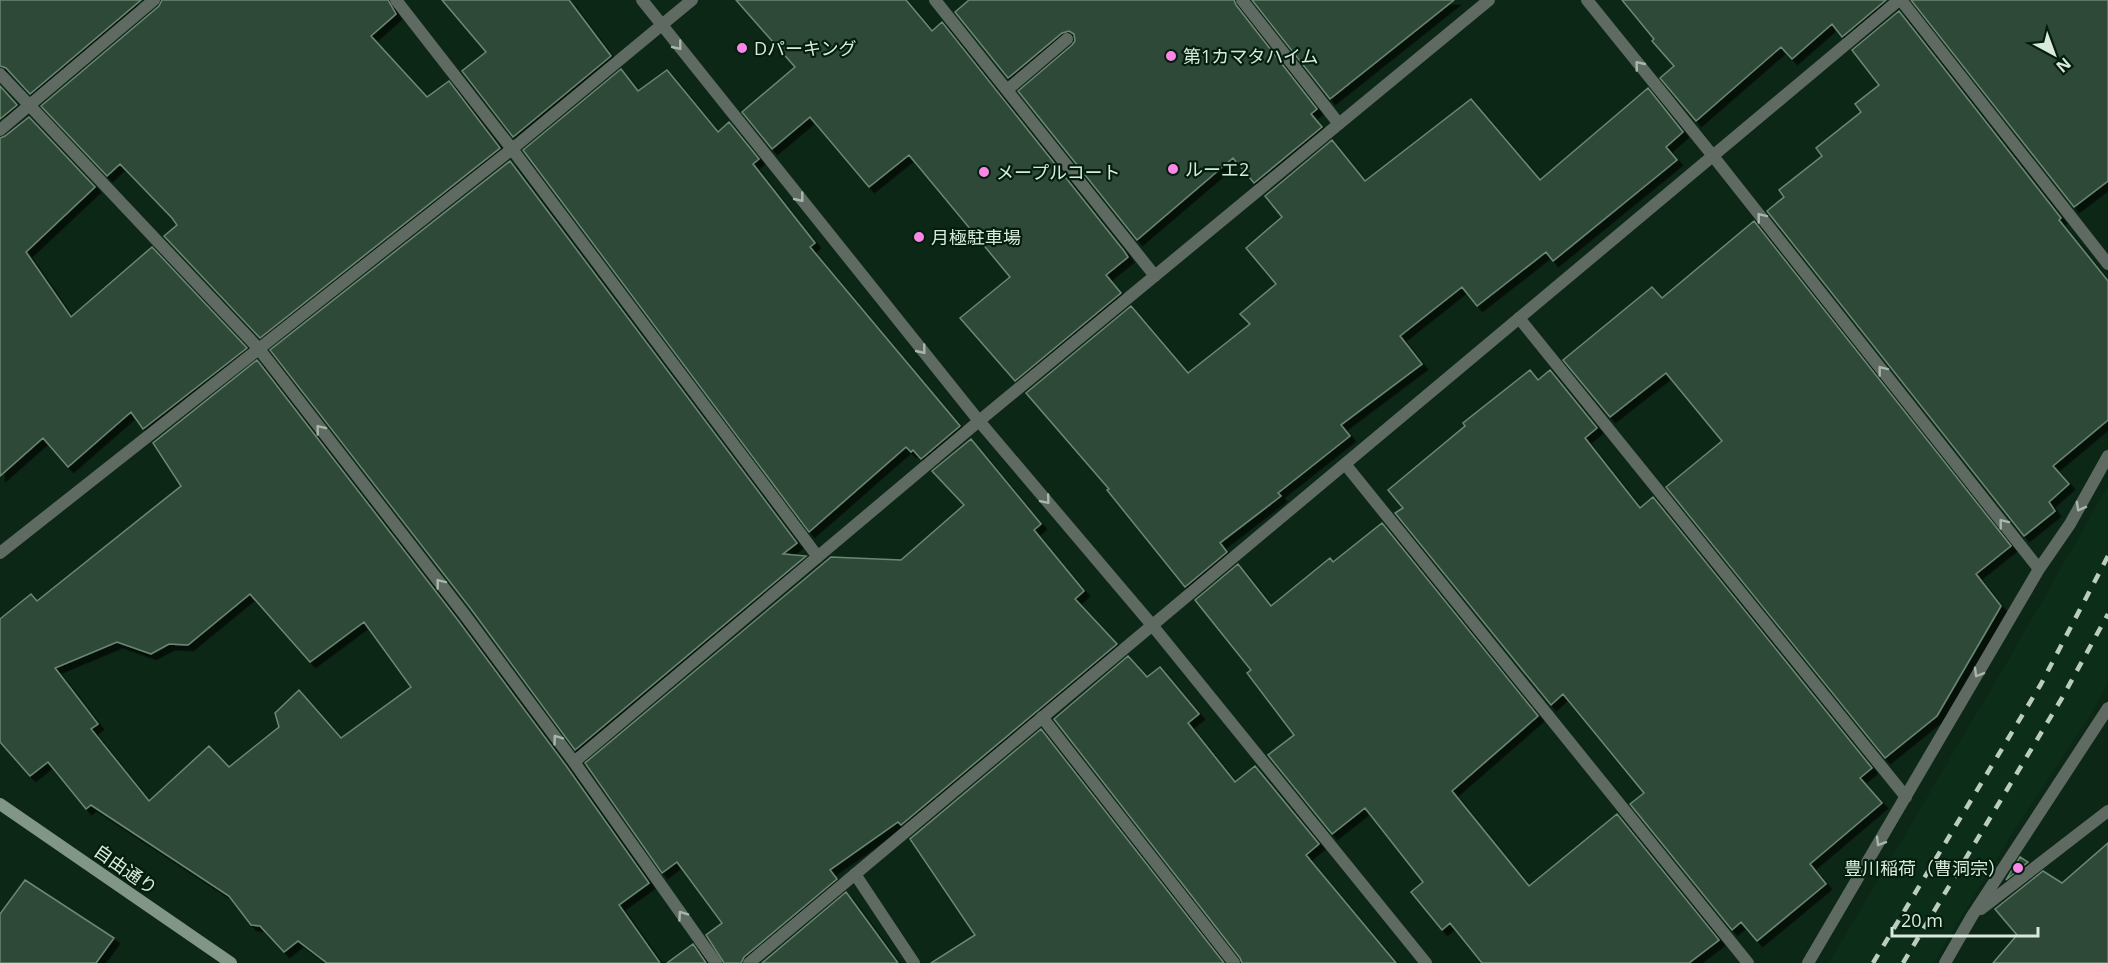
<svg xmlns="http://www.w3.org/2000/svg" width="2108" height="963" viewBox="0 0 2108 963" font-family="'Open Sans','Noto Sans JP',sans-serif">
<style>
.built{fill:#0c2e19}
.building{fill:#2f4937;stroke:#6b8873;stroke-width:1.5;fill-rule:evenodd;filter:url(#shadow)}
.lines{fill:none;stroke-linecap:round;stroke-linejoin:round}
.service{stroke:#5f6b62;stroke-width:12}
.minor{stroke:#5f6b62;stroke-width:12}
.secondary{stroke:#829687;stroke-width:12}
.rail{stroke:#bbccc0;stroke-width:4.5;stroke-dasharray:10 10;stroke-linecap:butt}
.oneway{stroke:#a8b7ac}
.poi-dot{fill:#fa87e7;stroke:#041e0e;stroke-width:2}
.labels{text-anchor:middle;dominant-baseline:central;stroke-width:4.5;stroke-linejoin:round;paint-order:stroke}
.poi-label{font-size:18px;fill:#d9e9dd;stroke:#041e0e;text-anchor:start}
.street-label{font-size:18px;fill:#d9e9dd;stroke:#041e0e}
</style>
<defs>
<filter id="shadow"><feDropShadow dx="5.5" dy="5.5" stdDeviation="0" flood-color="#0009"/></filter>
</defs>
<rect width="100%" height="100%" fill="#0d2717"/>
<path class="built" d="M 2108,486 L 2108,684 L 2094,709 L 2008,840 L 1933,963 L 1829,963 L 2006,664 Z"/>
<path class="building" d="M 0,0 L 141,0 L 30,94 L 6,68 L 0,66 Z
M 162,0 L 388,0 L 396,14 L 371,36 L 427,97 L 449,81 L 500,148 L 260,338 L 164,236 L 177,225 L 172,218 L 120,164 L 107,176 L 41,106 L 159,6 Z
M 442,0 L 569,0 L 611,56 L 513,137 L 462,71 L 486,52 Z
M 736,0 L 906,0 L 932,31 L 942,22 L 1124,251 L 1128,257 L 1106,275 L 1121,293 L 1015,381 L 960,318 L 1010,277 L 909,155 L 869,187 L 810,117 L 772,149 L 742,112 L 795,67 Z
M 969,0 L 1234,0 L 1236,5 L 1317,109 L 1311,114 L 1322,127 L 1254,183 L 1233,158 L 1137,240 L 1018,91 L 1072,45 L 1075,41 L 1074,34 L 1069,31 L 1062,33 L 1008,78 L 955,12 Z
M 1252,0 L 1454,0 L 1330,99 Z
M 1622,0 L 1886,0 L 1842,37 L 1832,24 L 1792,59 L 1781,47 L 1696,121 L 1660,78 L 1674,66 L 1652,41 L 1654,39 Z
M 1911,0 L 2108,0 L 2108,181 L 2074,207 Z
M 1899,11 L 2061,218 L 2059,220 L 2108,281 L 2108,420 L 2053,466 L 2069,484 L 2049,502 L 2055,511 L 2024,536 L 1767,211 L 1784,197 L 1779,190 L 1822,156 L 1816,148 L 1861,112 L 1855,104 L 1879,85 L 1852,50 Z
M 621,69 L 638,91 L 667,70 L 718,132 L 729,122 L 759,159 L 753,164 L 815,243 L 810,247 L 960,426 L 921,459 L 913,450 L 911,452 L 906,447 L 809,532 L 523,150 Z
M 0,86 L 17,105 L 0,119 Z
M 1648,88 L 1683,132 L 1666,147 L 1677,160 L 1553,261 L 1546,252 L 1477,306 L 1462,287 L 1400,336 L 1422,364 L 1341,425 L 1350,436 L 1278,493 L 1281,496 L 1220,543 L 1227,552 L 1185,587 L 1107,490 L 1109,489 L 1026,393 L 1131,306 L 1188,373 L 1250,324 L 1240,314 L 1276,284 L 1246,248 L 1282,217 L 1265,196 L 1332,140 L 1365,181 L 1471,99 L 1540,180 Z
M 29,117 L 95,187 L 26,252 L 71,317 L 152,247 L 247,348 L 143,429 L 131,412 L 68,467 L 43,438 L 0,476 L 0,138 L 5,136 Z
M 510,161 L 797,543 L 783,554 L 806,556 L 575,750 L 471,609 L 270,350 Z
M 1754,221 L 2011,546 L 1976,574 L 2001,606 L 1937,716 L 1885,758 L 1666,487 L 1722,441 L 1666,373 L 1610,417 L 1563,360 L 1652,287 L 1662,298 Z
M 257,360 L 457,619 L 567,767 L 649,883 L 619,905 L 660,963 L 327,963 L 298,941 L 284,952 L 260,926 L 251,925 L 229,896 L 91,805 L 86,809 L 48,762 L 30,776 L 0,742 L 0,619 L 31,594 L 37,601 L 181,486 L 153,443 ZM 250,594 L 310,662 L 364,622 L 411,687 L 341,738 L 299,690 L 275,713 L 279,727 L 229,767 L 209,746 L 149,801 L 91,729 L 98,724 L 55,668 L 117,642 L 151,654 L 169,644 L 188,645 Z
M 1530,370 L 1538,380 L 1550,370 L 1597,428 L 1585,438 L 1640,508 L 1653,497 L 1872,768 L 1860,778 L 1882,803 L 1810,864 L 1826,884 L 1757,941 L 1741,922 L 1732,930 L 1630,804 L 1644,793 L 1563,694 L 1551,705 L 1395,513 L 1403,508 L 1388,490 L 1465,426 L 1463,423 Z
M 971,439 L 1041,524 L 1034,530 L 1084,591 L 1075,599 L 1117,644 L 901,825 L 898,822 L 830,870 L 837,879 L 744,957 L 741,963 L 724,963 L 706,935 L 722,923 L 677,862 L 662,873 L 585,763 L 831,557 L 901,560 L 964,505 L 932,471 Z
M 1382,523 L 1538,716 L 1452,791 L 1529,886 L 1617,814 L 1719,940 L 1689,963 L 1482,963 L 1450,923 L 1442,930 L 1411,892 L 1423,882 L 1365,808 L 1332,834 L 1268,755 L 1294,735 L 1247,673 L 1251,670 L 1195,600 L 1238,564 L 1271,606 L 1330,558 L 1333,562 Z
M 1128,656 L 1147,677 L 1160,667 L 1199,714 L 1188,723 L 1235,782 L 1255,766 L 1319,844 L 1306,855 L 1396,963 L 1242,963 L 1240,958 L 1054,719 Z
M 1041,729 L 1224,963 L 931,963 L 975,935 L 910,839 Z
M 2108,843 L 2108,963 L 1993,963 L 2017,935 L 1995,909 L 2043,871 L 2062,883 Z
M 2020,857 L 2028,862 L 2006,880 Z
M 25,880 L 114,938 L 96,963 L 0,963 L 0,914 Z
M 846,892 L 898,963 L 762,963 Z
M 693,944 L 706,963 L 667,963 Z"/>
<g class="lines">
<path class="service" d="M 396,0 L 512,149 L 818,557
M 935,0 L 1155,276
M 1242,0 L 1339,124
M 1901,0 L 2108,264
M 1007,90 L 1067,39
M 0,130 L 154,0
M 1519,318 L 1906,797
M 1345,464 L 1748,963
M 1042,717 L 1234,963
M 574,762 L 979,421 L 1489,0
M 855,874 L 914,963"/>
<path class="minor" d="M 642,0 L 979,421 L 1152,625 L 1426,963
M 1587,0 L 1713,156 L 2039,569
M 0,74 L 259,349 L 464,614 L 574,762 L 716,963
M 0,553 L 512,149 L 692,0
M 1981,909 L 2108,811
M 749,963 L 1899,0
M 1808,963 L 2039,569 L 2070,524 L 2108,456
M 1945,963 L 1972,916 L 2108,708"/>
<path class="secondary" d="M 0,804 L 231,963"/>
<path class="rail" d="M 1873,963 L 2041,684 L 2108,556
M 1903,963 L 2062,698 L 2108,614"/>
</g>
<defs><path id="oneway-chevron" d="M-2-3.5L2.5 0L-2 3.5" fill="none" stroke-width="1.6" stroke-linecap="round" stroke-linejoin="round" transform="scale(1.5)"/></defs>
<g class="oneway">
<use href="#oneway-chevron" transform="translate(678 46) rotate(51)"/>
<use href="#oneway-chevron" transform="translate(1639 65) rotate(-129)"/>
<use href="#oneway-chevron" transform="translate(800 198) rotate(51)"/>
<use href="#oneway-chevron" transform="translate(1761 217) rotate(-128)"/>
<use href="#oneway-chevron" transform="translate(922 350) rotate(51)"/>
<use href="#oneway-chevron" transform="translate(1882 370) rotate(-128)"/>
<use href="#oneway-chevron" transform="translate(320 429) rotate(-128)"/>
<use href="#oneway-chevron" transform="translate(1046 500) rotate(50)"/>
<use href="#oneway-chevron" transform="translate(2080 507) rotate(119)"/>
<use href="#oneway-chevron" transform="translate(2003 523) rotate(-128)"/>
<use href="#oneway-chevron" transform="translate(440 583) rotate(-128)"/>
<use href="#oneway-chevron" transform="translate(1978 673) rotate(120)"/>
<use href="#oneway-chevron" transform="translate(557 739) rotate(-126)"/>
<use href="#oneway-chevron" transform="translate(1880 842) rotate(121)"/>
<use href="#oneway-chevron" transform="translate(682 915) rotate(-125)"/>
</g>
<g class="poi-dot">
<circle cx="742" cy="48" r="6"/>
<circle cx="1171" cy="56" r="6"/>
<circle cx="1173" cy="169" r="6"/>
<circle cx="984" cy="172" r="6"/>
<circle cx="919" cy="237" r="6"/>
<circle cx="2018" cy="868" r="6"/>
</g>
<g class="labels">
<g class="poi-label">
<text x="754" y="48">Dパーキング</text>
<text x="1183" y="56">第1カマタハイム</text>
<text x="1185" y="169">ルーエ2</text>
<text x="996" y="172">メープルコート</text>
<text x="931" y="237">月極駐車場</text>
<text x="2006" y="868" text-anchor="end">豊川稲荷（曹洞宗）</text>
</g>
<g class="street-label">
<text transform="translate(126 869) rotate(35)">自由通り</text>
</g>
</g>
<g transform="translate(2054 54) rotate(139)" stroke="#041e0e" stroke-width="4.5" paint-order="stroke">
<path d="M0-4.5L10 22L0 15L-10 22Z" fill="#d9e9dd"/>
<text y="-9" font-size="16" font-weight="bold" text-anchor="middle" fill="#d9e9dd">N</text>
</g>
<path d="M1892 927v9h146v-9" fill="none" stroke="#d9e9dd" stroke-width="3"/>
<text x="1901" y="927" font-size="18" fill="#d9e9dd" stroke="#041e0e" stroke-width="4.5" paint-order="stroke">20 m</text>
</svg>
